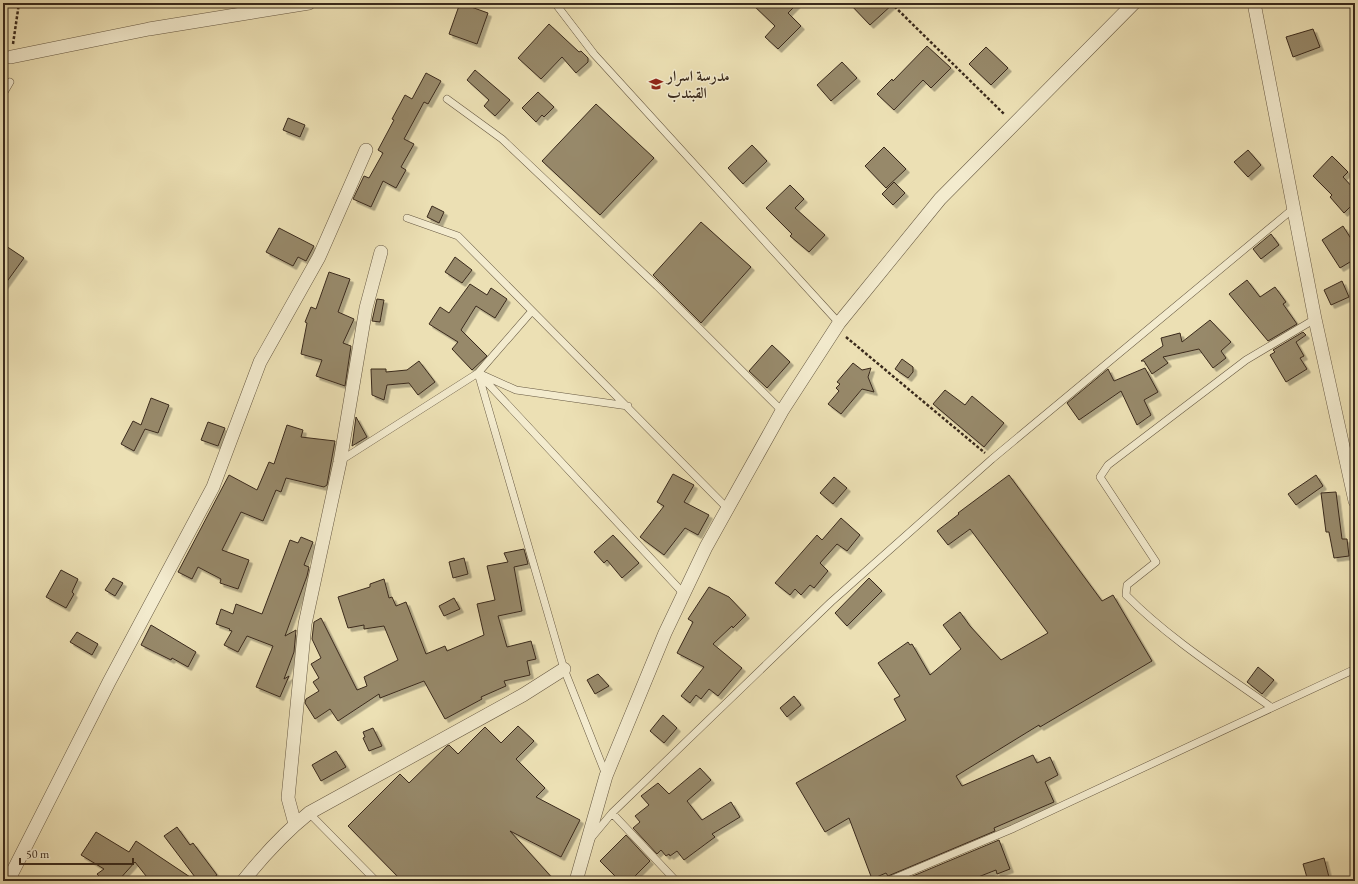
<svg xmlns="http://www.w3.org/2000/svg" width="1358" height="884" viewBox="0 0 1358 884" font-family="'EB Garamond',Amiri,serif">
<style>
.building{fill:#97896b;stroke:#3a2a1c;filter:url(#shadow)}
.lines{fill:none;stroke-linecap:round;stroke-linejoin:round}
.lane-casing{stroke:#665842;stroke-width:8}
.street-casing{stroke:#665842;stroke-width:14}
.path{stroke:#3a2a1c;stroke-width:2.5;stroke-dasharray:3 2;stroke-linecap:butt}
.lane{stroke:#f3ebce;stroke-width:7}
.street{stroke:#f3ebce;stroke-width:13}
.labels{text-anchor:middle;dominant-baseline:central;stroke-width:3;stroke-linejoin:round;paint-order:stroke}
.poi-label{font-size:15px;font-weight:bold;fill:#3a2a1c;stroke:#f3ebce;text-anchor:start}
</style>
<defs>
<filter id="shadow"><feDropShadow dx="3.5" dy="3.5" stdDeviation="0" flood-color="#0004"/></filter>
</defs>
<rect width="100%" height="100%" fill="#ece0b4"/>
<filter id="stains"><feTurbulence type="fractalNoise" baseFrequency=".005" numOctaves="4"/><feColorMatrix values="0 0 0 0 .2 0 0 0 0 .09 0 0 0 0 .02 0 0 0 .5 -.17"/></filter>
<radialGradient id="worn" r=".72"><stop offset=".6" stop-color="#630" stop-opacity="0"/><stop offset="1" stop-color="#630" stop-opacity=".3"/></radialGradient>
<path class="building" d="M 460,3 L 488,13 L 477,44 L 449,34 Z
M 751,3 L 798,3 L 788,13 L 801,26 L 778,49 L 765,37 L 775,26 Z
M 849,3 L 894,3 L 870,25 Z
M 549,24 L 579,52 L 581,51 L 588,58 L 588,62 L 576,73 L 562,57 L 541,79 L 518,58 Z
M 1313,29 L 1320,47 L 1293,57 L 1286,37 Z
M 927,46 L 951,68 L 931,88 L 923,80 L 894,110 L 877,94 L 892,79 L 893,81 Z
M 986,47 L 1008,68 L 991,85 L 969,64 Z
M 842,62 L 857,78 L 831,101 L 817,85 Z
M 475,70 L 510,100 L 495,116 L 484,106 L 489,100 L 467,80 Z
M 426,73 L 441,81 L 428,104 L 424,102 L 404,139 L 414,144 L 401,167 L 406,170 L 396,188 L 383,181 L 371,207 L 353,199 L 364,176 L 369,178 L 383,153 L 378,150 L 394,120 L 392,119 L 405,95 L 412,99 Z
M 538,92 L 554,107 L 544,117 L 542,115 L 536,122 L 522,108 Z
M 596,104 L 654,158 L 600,215 L 542,161 Z
M 288,118 L 305,125 L 300,137 L 283,130 Z
M 752,145 L 767,161 L 743,184 L 728,168 Z
M 884,147 L 906,169 L 886,188 L 865,166 Z
M 1248,150 L 1261,165 L 1248,177 L 1234,162 Z
M 1332,156 L 1348,172 L 1343,177 L 1355,190 L 1355,202 L 1344,213 L 1330,197 L 1332,195 L 1313,176 Z
M 894,182 L 905,193 L 893,205 L 882,194 Z
M 790,185 L 804,199 L 795,208 L 825,235 L 809,252 L 790,236 L 792,234 L 766,208 Z
M 432,206 L 444,212 L 439,223 L 427,217 Z
M 701,222 L 751,267 L 701,323 L 653,275 Z
M 1343,226 L 1355,245 L 1355,259 L 1340,268 L 1322,240 Z
M 279,228 L 314,246 L 306,261 L 298,257 L 293,266 L 266,252 Z
M 1271,234 L 1279,245 L 1261,259 L 1253,249 Z
M 3,244 L 24,258 L 3,287 Z
M 455,257 L 472,270 L 462,283 L 445,272 Z
M 329,272 L 350,279 L 338,312 L 354,319 L 343,343 L 351,346 L 345,386 L 316,376 L 322,360 L 301,354 L 307,323 L 305,322 L 311,307 L 316,309 Z
M 1247,280 L 1260,297 L 1275,287 L 1286,302 L 1283,304 L 1297,324 L 1268,341 L 1229,294 Z
M 1342,281 L 1349,297 L 1331,305 L 1324,290 Z
M 470,284 L 487,295 L 491,288 L 507,299 L 495,318 L 476,306 L 461,330 L 487,356 L 472,370 L 452,349 L 458,342 L 429,324 L 440,307 L 449,313 Z
M 377,299 L 384,300 L 380,322 L 372,321 Z
M 1210,320 L 1231,342 L 1221,351 L 1226,358 L 1213,368 L 1199,349 L 1163,357 L 1168,363 L 1152,374 L 1144,361 L 1141,361 L 1163,346 L 1161,338 L 1180,333 L 1182,342 Z
M 1303,332 L 1306,335 L 1296,342 L 1304,356 L 1300,358 L 1307,369 L 1286,382 L 1270,355 L 1275,352 L 1273,350 Z
M 772,345 L 790,362 L 767,388 L 749,371 Z
M 902,359 L 913,367 L 913,372 L 908,378 L 895,369 Z
M 419,361 L 435,382 L 418,395 L 409,383 L 387,385 L 384,400 L 372,395 L 371,369 L 386,369 L 386,372 L 407,370 Z
M 853,363 L 862,370 L 871,368 L 868,377 L 874,392 L 862,389 L 841,414 L 828,404 L 839,391 L 836,388 L 840,384 L 837,382 Z
M 1145,368 L 1158,392 L 1144,400 L 1151,415 L 1137,425 L 1121,391 L 1079,420 L 1067,403 L 1108,369 L 1114,381 Z
M 945,390 L 965,405 L 972,396 L 1004,423 L 984,447 L 933,404 Z
M 151,398 L 169,405 L 158,433 L 145,429 L 134,451 L 121,444 L 133,421 L 141,425 Z
M 356,417 L 367,437 L 352,446 Z
M 208,422 L 225,428 L 218,446 L 201,440 Z
M 287,425 L 303,430 L 301,437 L 335,441 L 327,485 L 324,487 L 286,478 L 281,492 L 276,490 L 263,521 L 241,512 L 222,550 L 249,560 L 238,589 L 220,583 L 221,579 L 198,567 L 192,579 L 178,572 L 229,475 L 257,490 L 269,462 L 274,464 Z
M 673,474 L 694,485 L 684,502 L 709,515 L 698,535 L 685,528 L 664,555 L 640,537 L 664,506 L 657,502 Z
M 1009,475 L 1102,601 L 1113,595 L 1152,661 L 1040,727 L 1039,725 L 956,776 L 962,786 L 1033,755 L 1037,763 L 1050,757 L 1058,775 L 1045,782 L 1054,802 L 994,828 L 995,831 L 888,876 L 886,873 L 872,879 L 849,818 L 825,832 L 796,783 L 906,720 L 894,699 L 900,696 L 878,663 L 908,642 L 910,645 L 912,644 L 930,675 L 961,649 L 943,625 L 960,612 L 970,626 L 1001,660 L 1048,633 L 970,529 L 948,545 L 937,531 L 959,514 L 958,513 Z
M 1316,475 L 1323,486 L 1296,505 L 1288,494 Z
M 834,477 L 847,488 L 833,504 L 820,493 Z
M 1336,492 L 1342,539 L 1347,539 L 1349,556 L 1334,558 L 1329,532 L 1326,532 L 1321,493 Z
M 841,518 L 860,535 L 847,551 L 837,544 L 820,563 L 828,571 L 814,588 L 810,585 L 801,595 L 795,589 L 790,595 L 775,583 L 817,535 L 822,540 Z
M 613,535 L 639,563 L 622,578 L 607,560 L 604,563 L 594,552 Z
M 301,537 L 313,542 L 304,565 L 309,567 L 307,576 L 285,636 L 296,630 L 294,652 L 284,679 L 289,676 L 280,697 L 256,687 L 273,646 L 247,636 L 238,652 L 224,645 L 232,631 L 229,630 L 230,629 L 216,624 L 221,609 L 233,614 L 236,604 L 262,614 L 290,540 L 298,543 Z
M 524,549 L 528,564 L 514,567 L 522,611 L 498,616 L 507,647 L 531,641 L 536,659 L 527,661 L 530,675 L 504,681 L 506,686 L 481,697 L 482,699 L 445,719 L 424,681 L 380,698 L 379,694 L 338,721 L 330,709 L 315,719 L 305,703 L 306,699 L 319,691 L 313,682 L 319,678 L 311,664 L 321,658 L 312,639 L 314,622 L 321,618 L 357,690 L 367,686 L 364,677 L 398,660 L 384,626 L 364,629 L 364,625 L 348,628 L 338,597 L 370,587 L 370,584 L 384,579 L 389,598 L 392,597 L 396,606 L 406,602 L 426,654 L 445,646 L 447,651 L 484,635 L 477,604 L 495,600 L 487,566 L 508,562 L 504,553 Z
M 464,558 L 468,574 L 453,578 L 449,562 Z
M 61,570 L 78,579 L 72,592 L 74,594 L 66,608 L 46,597 Z
M 113,578 L 123,583 L 115,596 L 105,590 Z
M 869,578 L 882,591 L 847,626 L 835,613 Z
M 709,587 L 729,597 L 746,615 L 733,628 L 732,626 L 713,644 L 742,668 L 718,696 L 709,689 L 701,699 L 696,695 L 690,703 L 681,696 L 704,667 L 677,653 L 693,622 L 688,619 Z
M 454,598 L 460,609 L 444,616 L 439,606 Z
M 151,625 L 196,652 L 188,667 L 172,658 L 171,660 L 141,645 Z
M 77,632 L 98,644 L 92,655 L 70,642 Z
M 1258,667 L 1274,680 L 1262,694 L 1247,682 Z
M 598,674 L 609,686 L 595,694 L 587,680 Z
M 794,696 L 801,705 L 787,717 L 780,708 Z
M 663,715 L 677,728 L 664,743 L 650,731 Z
M 518,726 L 534,741 L 516,759 L 545,788 L 536,797 L 580,820 L 561,857 L 510,831 L 555,881 L 402,881 L 348,826 L 400,774 L 409,783 L 447,746 L 449,745 L 458,754 L 485,727 L 501,743 Z
M 373,728 L 382,746 L 369,751 L 363,738 L 365,737 L 363,732 Z
M 336,751 L 346,767 L 321,781 L 312,765 Z
M 700,768 L 711,780 L 687,801 L 702,820 L 731,802 L 740,817 L 712,834 L 715,837 L 684,860 L 677,851 L 670,856 L 669,854 L 666,856 L 661,850 L 657,854 L 633,828 L 640,822 L 635,816 L 649,805 L 641,796 L 658,783 L 669,794 Z
M 177,827 L 190,845 L 193,843 L 217,875 L 209,881 L 198,881 L 164,836 Z
M 96,832 L 129,852 L 136,841 L 196,881 L 150,881 L 135,862 L 118,881 L 103,881 L 97,874 L 104,869 L 81,855 Z
M 626,835 L 650,861 L 630,881 L 620,881 L 600,861 Z
M 999,840 L 1010,869 L 997,874 L 996,870 L 968,881 L 901,881 Z
M 1324,858 L 1330,881 L 1308,881 L 1303,864 Z"/>
<g class="lines">
<defs>
<path id="lane" d="M 555,3 L 594,54 L 839,323
M 3,94 L 10,82
M 447,99 L 502,139 L 657,286 L 782,411
M 407,218 L 458,236 L 728,509
M 478,373 L 564,669 L 606,775
M 478,373 L 532,311
M 481,376 L 684,594
M 340,461 L 478,373 L 516,390 L 628,406
M 1271,707 C 1223,673 1167,637 1126,595 L 1127,585 L 1156,562 L 1100,477 L 1108,465 L 1246,360 L 1315,319
M 309,813 L 376,881
M 612,813 L 676,881
M 592,837 L 612,813 L 831,602 L 992,459 L 1294,208
M 888,881 L 1012,829 L 1355,669"/>
<path id="street" d="M 1254,3 L 1315,319 L 1355,501
M 11,57 L 149,29 L 309,3
M 295,824 L 288,798 L 305,624 L 340,462 L 366,308 L 381,252
M 8,881 L 109,682 L 213,487 L 260,362 L 319,257 L 366,150
M 243,881 C 263,856 284,833 309,813 L 523,695 L 564,669
M 576,881 L 606,776 L 665,633 L 706,547 L 782,411 L 839,323 L 940,199 L 1134,3"/>
</defs>
<use href="#lane" class="lane-casing"/>
<use href="#street" class="street-casing"/>
<path class="path" d="M 891,3 L 1004,114
M 13,44 L 19,3
M 846,337 L 985,453"/>
<use href="#lane" class="lane"/>
<use href="#street" class="street"/>
</g>
<defs>
<symbol id="school-bare" viewBox="-9 -9 18 18"><path d="M0-5L7-2L0 1L-7-2ZM-4 1L0 2.5L4 1V4Q0 6-4 4Z" fill="#8f2418" stroke="#f3ebce" stroke-width="2.5" paint-order="stroke"/></symbol>
</defs>
<g fill-rule="evenodd">
<use href="#school-bare" x="646" y="74" width="20" height="20"/>
</g>
<g class="labels">
<g class="poi-label">
<text x="667" y="75">مدرسة اسرار<tspan x="667" dy="17">القبندب</tspan></text>
</g>
</g>
<rect width="1358" height="884" fill="none" stroke="#ece0b4" stroke-width="16"/>
<rect x="4" y="4" width="1350" height="876" fill="none" stroke="#3a2a1c" stroke-width="2"/>
<rect x="8" y="8" width="1342" height="868" fill="none" stroke="#3a2a1c"/>
<path d="M20 858v6h113v-6" fill="none" stroke="#3a2a1c" stroke-width="2"/>
<text x="26" y="858" font-size="12" fill="#3a2a1c" stroke="#f3ebce" stroke-width="3" paint-order="stroke">50 m</text>
<rect width="100%" height="100%" filter="url(#stains)"/>
<rect width="100%" height="100%" fill="url(#worn)"/>
</svg>
